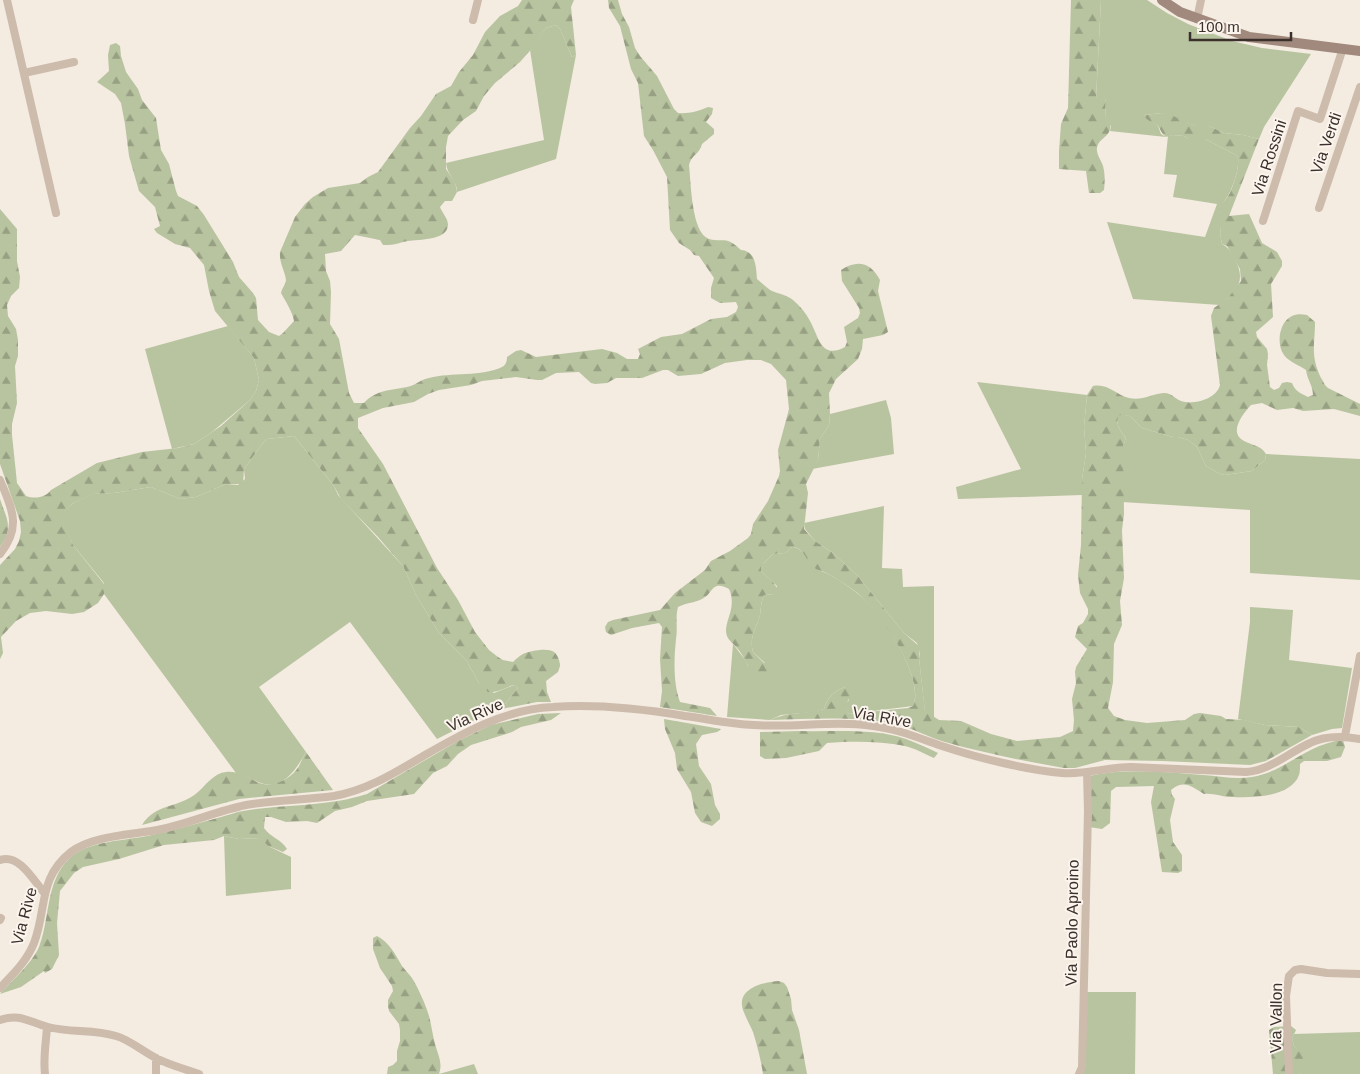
<svg xmlns="http://www.w3.org/2000/svg" width="1360" height="1074" viewBox="0 0 1360 1074" font-family="Arial,sans-serif">
<style>
.grass{fill:#b8c4a0}
.forest{fill:url(#forest-firs)}
.lines{fill:none;stroke-linecap:round;stroke-linejoin:round}
.street{stroke:#cdbbac;stroke-width:8}
.secondary{stroke:#a18a7d;stroke-width:10}
.labels{text-anchor:middle;dominant-baseline:central;stroke-width:4;stroke-linejoin:round;paint-order:stroke}
.street-label{font-size:16px;fill:#3b302b;stroke:#fbf5ee}
</style>
<defs>
<pattern id="forest-firs" width="22" height="20" patternUnits="userSpaceOnUse" patternTransform="scale(1.25)"><rect width="22" height="20" fill="#b8c4a0"/><path d="M5 1l3.5 6h-7zM16 11l3.5 6h-7z" fill="#97a083"/></pattern>
</defs>
<rect width="100%" height="100%" fill="#f4ebe1"/>
<path class="grass" d="M 1101,0 L 1147,0 L 1167,13 L 1188,24 L 1232,41 L 1262,48 L 1311,54 L 1264,127 L 1259,139 L 1243,135 L 1224,133 L 1209,126 L 1195,126 L 1162,113 L 1144,115 L 1158,126 L 1161,134 L 1166,137 L 1110,131 L 1111,126 L 1105,118 L 1106,98 L 1096,99 Z
M 556,25 L 560,29 L 572,57 L 576,55 L 556,159 L 457,192 C 457,180 447,175 446,163 L 544,140 L 530,50 L 546,28 Z
M 1173,135 L 1184,136 L 1188,139 L 1205,139 L 1236,155 L 1238,158 C 1239,170 1234,182 1230,192 C 1228,197 1223,201 1222,206 C 1219,213 1220,237 1222,244 C 1228,247 1232,253 1235,259 C 1246,281 1238,291 1220,305 L 1133,299 L 1107,222 L 1205,237 L 1217,204 L 1173,197 L 1177,175 L 1164,174 L 1168,136 Z
M 228,326 L 254,358 L 259,380 L 256,391 L 250,400 L 212,432 L 194,444 L 172,449 L 145,349 Z
M 977,382 L 1087,395 L 1084,427 L 1086,453 L 1082,479 L 1082,495 L 958,499 L 956,487 L 1021,469 Z
M 886,400 L 891,418 L 894,454 L 812,469 L 818,460 L 820,439 L 829,425 L 830,414 Z
M 1119,414 L 1130,416 L 1142,428 L 1173,437 L 1178,437 L 1188,440 L 1197,447 L 1206,466 L 1220,474 L 1225,475 L 1252,471 L 1265,460 L 1266,454 L 1360,459 L 1360,580 L 1250,573 L 1250,510 L 1122,502 L 1123,446 L 1126,438 C 1120,430 1115,425 1119,414 Z
M 294,436 L 334,486 L 338,495 L 403,566 L 416,595 L 439,633 L 466,660 L 479,683 L 494,693 L 514,685 L 518,688 L 501,709 L 487,714 L 437,739 L 350,622 L 259,687 L 306,752 C 296,770 282,792 258,782 C 250,779 245,775 236,773 L 104,594 L 104,583 L 73,545 L 60,516 L 72,504 L 92,494 L 114,493 L 151,487 L 180,499 L 196,497 L 226,484 L 238,485 L 245,479 L 244,469 L 263,443 L 267,439 Z
M 884,506 L 882,568 L 902,569 L 903,587 L 934,586 L 934,718 L 925,712 L 919,658 L 920,653 L 917,643 L 904,633 L 857,575 L 833,553 L 815,541 L 805,529 L 804,523 Z
M 792,547 C 805,548 807,562 817,569 C 821,572 826,572 830,575 C 841,581 852,589 862,597 C 883,614 925,679 913,706 L 849,714 L 846,710 L 845,704 L 849,700 L 845,687 C 833,692 828,696 824,709 L 813,712 L 781,715 L 770,720 L 727,717 L 733,644 L 746,661 L 748,666 L 765,663 L 753,652 C 749,636 756,630 760,615 C 761,608 761,602 764,595 L 774,594 L 777,586 L 761,571 L 761,566 L 773,554 L 785,553 Z
M 1250,607 L 1293,610 L 1289,660 L 1352,668 L 1342,728 L 1332,729 L 1312,735 L 1299,727 L 1265,725 L 1238,719 L 1250,622 Z
M 224,836 L 239,839 L 261,838 L 268,846 L 291,857 L 291,889 L 226,896 Z
M 1084,992 L 1136,992 L 1135,1074 L 1083,1074 Z
M 1360,1032 L 1360,1074 L 1299,1074 L 1301,1070 L 1301,1053 L 1294,1046 L 1292,1038 L 1294,1034 Z
M 474,1064 L 478,1074 L 439,1074 Z"/>
<path class="forest" d="M 522,0 L 574,0 L 571,7 L 576,55 L 572,57 L 560,29 L 556,25 L 546,28 L 534,46 L 520,62 L 495,83 L 484,96 L 476,111 L 463,120 L 448,136 L 446,147 L 446,169 L 455,182 L 457,192 L 452,201 L 445,201 L 440,207 C 442,213 448,218 448,225 C 447,241 419,239 408,241 C 401,242 395,245 389,245 L 383,245 L 380,240 L 355,235 L 341,251 L 325,254 L 326,271 L 330,281 L 331,292 L 330,324 L 339,339 L 349,393 L 354,403 L 364,403 C 375,390 392,390 407,387 C 415,386 421,379 429,378 C 451,372 482,377 502,367 C 506,365 507,361 507,357 L 516,351 L 521,350 L 536,357 L 602,349 L 617,353 L 627,359 L 638,359 L 640,354 L 638,349 L 661,337 L 682,334 L 711,319 L 727,317 L 736,312 L 738,307 L 736,302 L 720,303 L 711,298 L 711,288 L 714,278 L 699,256 L 694,255 L 690,250 L 679,243 L 670,230 L 667,177 L 653,150 L 644,136 L 638,83 L 631,69 L 620,26 L 609,8 L 608,0 L 618,0 L 622,14 L 629,27 L 635,48 L 640,56 L 657,76 L 674,109 L 678,113 C 688,114 699,111 708,107 L 713,108 L 712,114 L 706,122 L 714,129 L 714,134 L 702,144 C 700,154 691,155 689,165 C 691,181 691,233 709,239 C 725,243 725,235 741,250 C 756,251 756,267 757,279 C 762,283 767,288 772,291 C 779,294 787,295 793,300 C 800,306 806,313 810,321 C 819,337 821,360 845,347 L 847,342 L 844,327 L 858,318 L 860,313 L 859,308 L 842,281 L 841,270 C 858,259 871,263 880,280 L 878,291 L 888,332 L 883,335 L 863,339 L 862,349 L 858,359 L 836,379 L 829,393 L 830,414 L 829,425 L 820,439 L 818,460 L 806,484 L 808,493 L 804,529 L 815,541 L 833,553 L 857,575 L 904,633 L 920,647 L 919,658 L 925,711 L 939,720 L 961,721 L 991,734 L 1017,741 L 1060,737 L 1073,731 L 1074,720 L 1072,699 L 1076,683 L 1075,672 L 1076,667 L 1087,649 L 1075,637 L 1078,626 L 1083,623 L 1088,614 L 1088,609 L 1080,593 L 1078,575 L 1081,545 L 1082,479 L 1086,453 L 1084,427 L 1087,395 L 1093,386 C 1108,383 1116,395 1129,398 C 1142,401 1151,394 1164,393 C 1173,393 1176,401 1185,402 C 1197,404 1217,398 1220,385 L 1211,316 L 1214,308 L 1228,298 L 1241,281 L 1240,269 L 1227,246 L 1222,244 C 1220,237 1219,213 1221,206 C 1223,201 1228,197 1230,193 C 1234,182 1239,170 1238,158 L 1236,155 L 1205,139 L 1188,139 L 1184,136 L 1173,135 L 1166,137 C 1161,133 1161,130 1158,126 C 1153,121 1147,122 1144,115 L 1162,113 L 1169,114 L 1195,126 L 1209,126 L 1224,133 L 1243,135 L 1259,139 L 1229,216 L 1249,214 L 1262,243 L 1277,252 L 1282,261 L 1282,266 L 1271,284 L 1273,317 L 1256,332 L 1257,337 L 1267,349 L 1268,354 L 1267,365 L 1270,387 L 1274,390 L 1279,388 L 1282,383 L 1287,382 L 1292,383 C 1295,391 1300,393 1308,397 L 1313,395 C 1313,386 1307,379 1306,370 C 1299,365 1289,362 1284,355 C 1276,344 1279,322 1292,316 C 1296,314 1302,314 1307,315 L 1315,322 C 1315,345 1310,355 1321,378 C 1324,382 1324,385 1328,388 L 1360,404 L 1360,416 L 1334,409 L 1303,411 L 1293,408 L 1277,410 L 1262,403 L 1251,405 C 1242,415 1227,434 1246,442 C 1255,446 1261,446 1266,454 L 1265,460 L 1252,471 L 1225,475 L 1220,474 L 1206,466 L 1197,447 L 1188,440 L 1178,437 L 1173,437 L 1142,428 L 1130,416 L 1119,415 C 1115,425 1120,430 1126,438 L 1123,446 L 1124,514 L 1122,530 L 1124,578 L 1120,601 L 1122,625 L 1114,644 L 1113,682 L 1108,708 L 1114,716 L 1125,720 L 1147,723 L 1185,720 L 1194,714 L 1200,713 L 1221,716 L 1226,719 L 1244,720 L 1265,725 L 1299,727 L 1312,735 L 1266,761 L 1250,765 L 1163,761 L 1105,760 L 1075,768 L 1064,768 C 1024,761 984,753 945,742 C 928,737 913,728 895,724 C 855,716 811,719 770,720 C 787,712 806,714 824,709 C 828,696 833,692 845,687 L 849,690 L 851,695 C 847,703 843,706 849,714 L 908,708 L 913,706 C 926,678 879,609 856,592 C 848,586 839,580 830,575 C 825,571 818,571 813,567 C 805,560 805,548 792,547 L 785,553 L 773,554 L 761,566 L 761,571 L 773,582 L 779,591 L 774,594 L 764,595 C 761,602 761,608 760,615 C 756,630 749,636 753,652 L 768,667 L 768,673 L 763,676 L 753,676 C 748,666 744,656 737,648 C 734,644 729,641 727,636 C 722,623 738,609 729,589 C 725,587 721,585 717,586 C 712,587 710,594 705,597 C 697,603 687,602 678,607 C 675,618 678,628 676,639 C 674,659 673,683 680,702 L 710,708 L 717,716 L 660,707 L 662,691 L 660,659 L 662,627 L 659,623 L 632,628 L 611,635 L 606,632 L 605,627 L 608,622 L 613,620 L 660,610 L 675,593 L 705,570 L 711,561 L 730,551 L 748,538 L 751,534 L 753,524 L 768,501 L 779,476 L 780,471 L 778,450 L 789,409 L 786,380 L 771,364 L 761,360 L 747,360 L 725,363 L 701,374 L 678,376 L 668,370 L 663,370 L 642,378 L 616,378 L 607,383 L 595,384 L 591,383 L 579,372 L 556,373 L 542,380 L 537,380 L 516,377 L 482,381 L 471,385 L 439,390 L 428,394 L 414,402 L 383,408 L 358,418 L 358,428 L 383,464 L 437,568 L 458,600 L 475,632 L 489,650 L 498,657 L 503,660 L 513,662 C 516,659 519,656 523,654 C 529,651 548,647 554,652 C 558,655 560,662 560,666 L 558,672 L 546,681 L 547,692 L 551,702 L 537,702 L 501,709 L 518,688 L 514,685 C 505,687 498,693 488,692 L 479,683 L 466,660 L 439,633 L 416,595 L 403,566 L 378,537 L 341,499 L 334,486 L 294,436 L 267,439 L 263,443 L 244,469 L 243,484 L 226,484 L 196,497 L 180,499 L 151,487 L 114,493 L 93,494 L 72,504 L 61,516 L 73,545 L 104,584 L 104,594 L 98,603 L 84,612 L 72,614 L 46,611 L 30,613 L 16,621 L 1,637 L 3,653 L 0,659 L 0,565 L 15,549 L 19,541 L 21,532 L 20,521 L 0,464 L 0,209 L 17,229 L 17,261 L 20,277 L 19,288 L 11,296 L 7,305 L 8,316 L 16,329 L 18,340 L 18,356 L 15,366 L 17,403 L 12,424 L 12,435 L 17,483 L 26,496 C 35,499 45,498 51,490 L 97,463 L 142,452 L 178,448 L 194,444 L 221,426 L 250,400 L 256,391 L 259,380 L 254,358 L 215,311 L 209,291 L 204,265 L 190,248 L 175,244 L 157,233 L 154,229 L 160,226 L 155,207 L 139,191 L 129,156 L 125,124 L 121,103 L 115,94 L 97,82 L 109,71 L 108,55 L 110,45 L 116,43 L 120,46 L 121,56 L 126,72 L 138,89 L 142,100 L 156,118 L 161,150 L 169,164 L 176,191 L 178,196 L 197,206 L 204,215 L 233,262 L 239,277 L 253,293 L 256,298 L 258,320 L 269,332 L 279,336 L 283,333 L 294,321 C 293,313 285,300 281,293 C 282,288 285,285 286,281 C 286,273 279,264 280,252 L 295,217 L 305,204 L 313,197 L 328,188 L 360,183 L 368,177 L 378,172 L 410,128 L 421,116 L 436,94 L 451,86 L 459,72 L 473,55 L 485,32 L 500,16 L 518,6 Z
M 1071,0 L 1101,0 L 1096,98 L 1106,97 L 1105,118 L 1110,121 C 1113,138 1099,136 1097,148 C 1096,154 1101,160 1103,166 C 1105,173 1105,182 1104,190 L 1100,193 L 1089,193 L 1086,171 L 1059,169 L 1059,151 L 1061,124 L 1068,108 Z
M 0,499 C 7,520 14,528 0,547 Z
M 561,713 L 551,720 L 521,727 L 512,732 L 471,745 L 458,754 L 447,766 L 433,773 L 414,794 L 367,801 L 352,807 L 335,811 L 317,823 L 307,821 L 286,822 L 271,817 L 265,817 L 264,828 C 270,837 281,839 287,849 L 283,852 L 268,846 L 260,838 L 239,839 L 224,836 L 214,840 L 164,845 L 119,859 L 83,867 L 74,873 L 60,891 L 57,923 L 59,955 L 52,969 L 45,973 L 44,971 L 21,987 L 0,994 C 12,980 35,961 40,944 C 50,916 46,881 69,859 C 87,840 127,841 152,835 C 175,830 198,823 221,817 C 229,815 236,812 243,811 C 284,804 327,807 367,794 L 458,741 L 491,725 L 538,714 Z
M 664,719 L 721,729 L 717,732 L 702,735 L 696,744 L 699,766 L 711,784 L 715,805 L 720,814 L 720,819 L 712,826 L 701,822 L 695,813 L 691,792 L 677,769 L 675,753 L 665,729 Z
M 801,731 C 835,732 873,728 906,739 C 917,743 928,748 938,753 L 934,758 C 925,754 914,748 905,746 C 880,741 852,741 827,743 L 819,751 L 786,758 L 765,759 L 760,756 L 760,732 Z
M 1343,740 L 1345,747 L 1341,757 L 1327,761 L 1304,761 L 1300,764 C 1300,767 1300,773 1299,775 C 1290,798 1251,798 1231,797 C 1222,797 1214,793 1204,794 C 1192,787 1184,779 1171,790 L 1172,795 L 1175,799 L 1170,820 L 1173,842 L 1182,855 L 1182,871 L 1178,873 L 1162,872 L 1151,802 L 1154,786 L 1116,787 L 1111,791 L 1110,823 L 1102,829 L 1089,827 L 1089,776 C 1125,768 1165,772 1203,775 C 1219,776 1236,780 1252,777 C 1285,772 1306,744 1343,740 Z
M 306,752 L 333,790 L 239,799 L 142,825 C 155,803 181,808 198,792 C 206,785 214,773 226,772 C 237,771 246,776 255,781 C 270,790 291,780 299,766 C 301,762 303,757 306,752 Z
M 377,936 C 390,943 395,954 402,966 C 405,970 409,974 412,978 C 417,986 424,1001 427,1010 C 431,1020 432,1033 435,1044 C 438,1055 443,1063 439,1074 L 387,1074 L 388,1067 L 393,1065 L 397,1061 L 397,1051 L 400,1041 L 400,1030 L 399,1024 L 389,1011 L 388,1006 L 388,1000 L 393,991 L 392,986 L 380,968 L 373,949 L 373,938 Z
M 779,981 L 784,983 L 787,987 L 791,999 L 792,1010 L 799,1030 L 807,1074 L 763,1074 C 761,1060 757,1045 753,1032 C 750,1025 746,1018 743,1010 C 736,988 764,982 779,981 Z
M 1291,1026 L 1296,1030 L 1292,1038 L 1294,1046 L 1301,1052 L 1306,1065 L 1299,1074 L 1273,1074 L 1269,1030 L 1274,1027 Z"/>
<g class="lines">
<path class="street" d="M 7,0 L 56,213
M 1197,19 L 1201,0
M 473,20 L 478,0
M 24,73 L 74,62
M 1319,208 L 1360,87
M 1263,221 L 1298,111 L 1320,119 L 1343,48
M 0,480 C 12,509 22,526 0,554
M 1345,736 L 1360,656
M 0,860 C 19,853 34,881 45,894
M 0,920 L 1,918
M 0,988 C 13,974 27,961 34,943 C 47,909 38,878 71,852 C 92,835 135,835 162,829 C 190,823 217,811 246,805 C 275,800 305,800 334,796 C 368,790 396,772 425,755 C 465,732 506,709 553,707 C 595,704 643,709 685,716 C 708,719 730,724 754,725 C 793,728 834,720 873,726 C 898,729 921,739 945,747 C 978,758 1028,770 1062,773 C 1085,775 1108,767 1131,767 L 1246,772 C 1271,770 1288,753 1310,743 C 1326,735 1343,736 1360,739
M 0,1020 C 20,1013 29,1022 48,1027 C 70,1033 93,1029 116,1036 C 130,1040 142,1051 156,1058 C 169,1065 185,1069 199,1074
M 45,1074 C 43,1058 46,1043 47,1027
M 156,1074 L 156,1058
M 1079,1074 L 1082,1067 L 1088,811 L 1087,772
M 1289,1074 L 1286,996 L 1289,976 L 1295,970 L 1301,969 L 1327,973 L 1360,974"/>
<path class="secondary" d="M 1162,0 L 1180,12 L 1249,37 L 1360,51"/>
</g>
<g class="labels">
<g class="street-label">
<text transform="translate(1326 143) rotate(-71)">Via Verdi</text>
<text transform="translate(1269 158) rotate(-72)">Via Rossini</text>
<text transform="translate(475 715) rotate(-24)">Via Rive</text>
<text transform="translate(882 717) rotate(10)">Via Rive</text>
<text transform="translate(24 916) rotate(-75)">Via Rive</text>
<text transform="translate(1072 923) rotate(-89)">Via Paolo Aproino</text>
<text transform="translate(1276 1018) rotate(-89)">Via Vallon</text>
</g>
</g>
<path d="M1190 32v8h101v-8" fill="none" stroke="#3b302b" stroke-width="2.5"/>
<text x="1198" y="32" font-size="15" fill="#3b302b" stroke="#fbf5ee" stroke-width="4" paint-order="stroke">100 m</text>
</svg>
